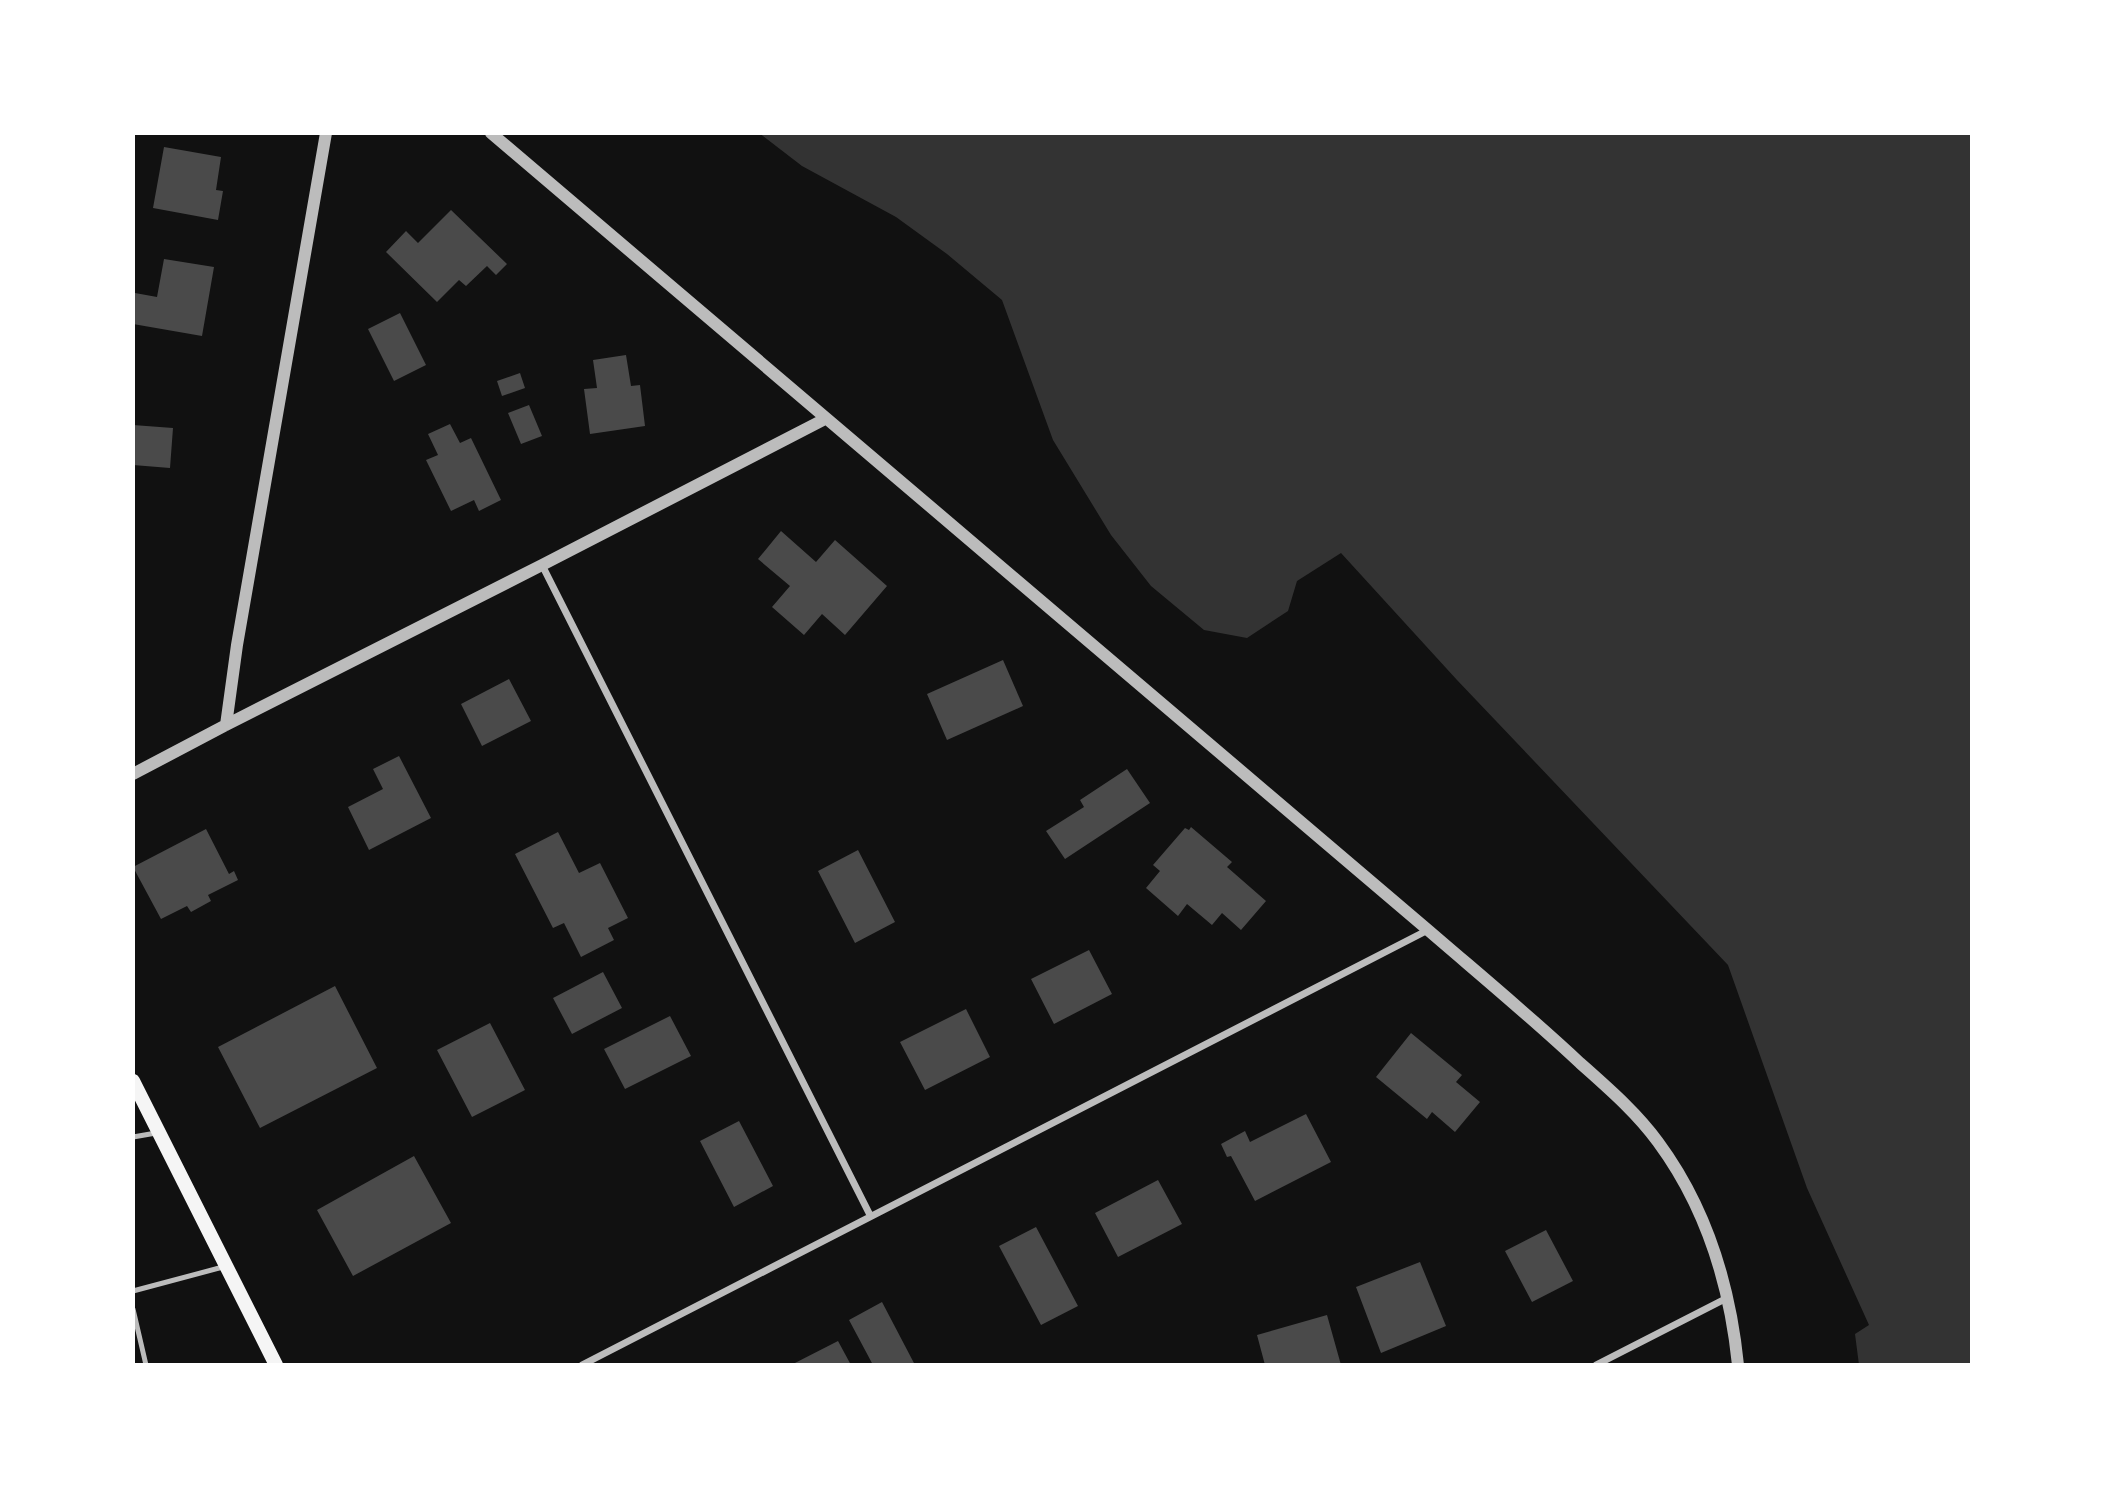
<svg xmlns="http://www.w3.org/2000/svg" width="2105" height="1498" viewBox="0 0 2105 1498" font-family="Barlow,sans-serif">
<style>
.water{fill:#333}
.building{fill:#4a4a4a}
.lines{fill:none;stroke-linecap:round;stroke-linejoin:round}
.service{stroke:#bcbcbc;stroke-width:5}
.minor{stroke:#bcbcbc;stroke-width:7}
.tertiary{stroke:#bcbcbc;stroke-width:12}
.secondary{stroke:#f5f5f5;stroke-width:14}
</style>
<rect width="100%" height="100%" fill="#111"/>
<path class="water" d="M 759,133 L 1972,133 L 1972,1365 L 1859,1365 L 1855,1334 L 1869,1325 L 1807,1188 L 1728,965 L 1457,680 L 1341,553 L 1297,581 L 1288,611 L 1247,638 L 1204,630 L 1151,586 L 1111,535 L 1053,440 L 1002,300 L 947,254 L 896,217 L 802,166 Z"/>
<path class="building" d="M 164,147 L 221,157 L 216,190 L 223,191 L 218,220 L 153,208 Z
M 451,210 L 507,264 L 496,275 L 487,266 L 466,286 L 459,280 L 437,302 L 386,252 L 406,231 L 418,243 Z
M 164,259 L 214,267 L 202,336 L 133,324 L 135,293 L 157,297 Z
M 400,313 L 426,365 L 394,381 L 368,329 Z
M 626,355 L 631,386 L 640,385 L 645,426 L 590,434 L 584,389 L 597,388 L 593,360 Z
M 520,373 L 525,388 L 502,396 L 497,381 Z
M 529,405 L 542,436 L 521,444 L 508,413 Z
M 450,424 L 460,443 L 471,438 L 501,500 L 479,511 L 474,500 L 451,511 L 426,460 L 438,455 L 428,434 Z
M 133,425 L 173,428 L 170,468 L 133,465 Z
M 781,531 L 816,562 L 835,540 L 887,586 L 845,635 L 822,614 L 804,635 L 772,607 L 790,586 L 758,559 Z
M 1003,660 L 1023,706 L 947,740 L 927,694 Z
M 509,679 L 531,721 L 482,746 L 461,704 Z
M 399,756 L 431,818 L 369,850 L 348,807 L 383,789 L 373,769 Z
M 1127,769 L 1150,803 L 1065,859 L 1046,831 L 1084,807 L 1080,800 Z
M 1191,827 L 1232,862 L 1227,867 L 1266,901 L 1241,930 L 1222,913 L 1212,925 L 1187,904 L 1178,916 L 1146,888 L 1160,871 L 1153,865 L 1185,828 L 1189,830 Z
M 206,829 L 229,874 L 234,871 L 238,880 L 208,895 L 211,901 L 191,912 L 187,906 L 161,919 L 133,867 Z
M 558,832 L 579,873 L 600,863 L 628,918 L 608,928 L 614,940 L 581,957 L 564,923 L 553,928 L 515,854 Z
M 858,850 L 895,922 L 855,943 L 818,871 Z
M 1089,950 L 1112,994 L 1054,1024 L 1031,979 Z
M 603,972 L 622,1008 L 572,1034 L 553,998 Z
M 335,986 L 377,1068 L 260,1128 L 218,1047 Z
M 966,1009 L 990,1057 L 925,1090 L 900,1042 Z
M 670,1016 L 691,1056 L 625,1089 L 604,1049 Z
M 490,1023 L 525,1090 L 472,1117 L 437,1050 Z
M 1411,1033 L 1462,1075 L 1456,1082 L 1480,1102 L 1455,1132 L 1432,1112 L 1427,1119 L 1376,1077 Z
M 1306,1114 L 1331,1162 L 1255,1201 L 1231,1156 L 1227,1157 L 1221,1144 L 1245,1131 L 1250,1142 Z
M 739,1121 L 773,1186 L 734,1207 L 700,1141 Z
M 414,1156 L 451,1223 L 353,1276 L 317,1210 Z
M 1158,1180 L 1182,1224 L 1118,1257 L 1095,1213 Z
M 1036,1227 L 1078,1306 L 1041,1325 L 999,1246 Z
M 1546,1230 L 1573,1281 L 1532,1302 L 1505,1251 Z
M 1420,1262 L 1446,1326 L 1381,1353 L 1356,1287 Z
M 882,1302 L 915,1365 L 873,1365 L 849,1320 Z
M 1327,1315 L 1341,1365 L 1265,1365 L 1257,1335 Z
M 838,1341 L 851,1365 L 791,1365 Z"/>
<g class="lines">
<path class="service" d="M 133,1137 L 156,1133
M 133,1291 L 223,1267
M 133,1309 L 146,1365"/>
<path class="minor" d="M 542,565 L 870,1215
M 582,1365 L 1428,930
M 1596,1365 L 1727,1298"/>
<path class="tertiary" d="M 491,133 L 1428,930 C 1479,974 1531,1017 1580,1063 C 1608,1088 1636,1112 1658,1142 C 1706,1207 1730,1286 1738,1365
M 226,725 L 237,645 L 326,133
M 133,774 L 226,725 L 542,565 L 825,419"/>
<path class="secondary" d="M 133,1081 L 276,1365"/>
</g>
<rect width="2105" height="1498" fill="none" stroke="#ffffff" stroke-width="270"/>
</svg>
